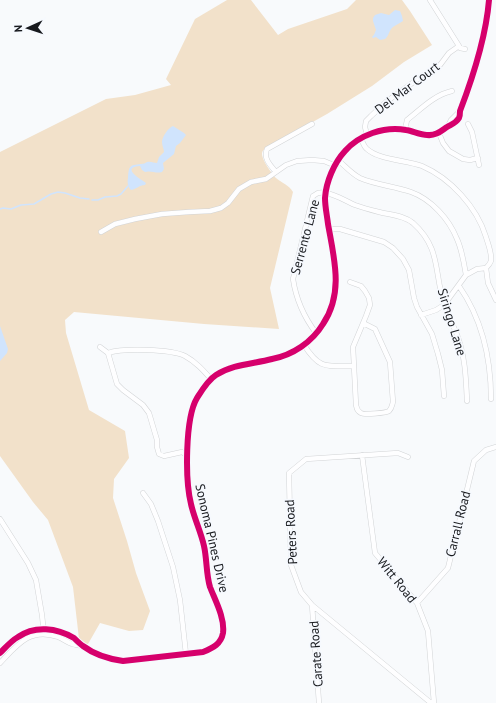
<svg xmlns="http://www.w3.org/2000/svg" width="496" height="703" viewBox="0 0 496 703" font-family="'PT Sans',sans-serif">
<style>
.green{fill:#f2e1ca}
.water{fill:#d0e4fd}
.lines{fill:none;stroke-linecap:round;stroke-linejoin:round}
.stream{stroke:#d0e4fd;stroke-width:1.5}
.street-casing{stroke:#d2d4d6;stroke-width:5.5}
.street{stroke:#fefeff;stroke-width:4.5}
.cycleway-casing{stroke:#f6f9fe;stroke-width:8}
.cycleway{stroke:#d6006c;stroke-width:6}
.labels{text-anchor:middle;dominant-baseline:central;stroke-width:3.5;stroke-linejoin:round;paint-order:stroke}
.street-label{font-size:13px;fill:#17191d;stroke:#f6f9fe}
</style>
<rect width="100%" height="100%" fill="#f8fafc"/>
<path class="green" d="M 227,0 L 251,0 L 278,35 L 288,29 L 347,9 L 356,0 L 402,0 L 410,11 L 432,45 L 404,62 L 372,86 L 327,114 L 268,147 C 265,149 262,150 262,154 C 262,160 272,174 276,178 C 283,184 288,184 293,192 L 270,288 L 279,329 L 204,324 L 74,312 L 65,320 L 66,333 L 89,410 L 125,431 L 129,458 L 114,479 L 113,498 L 127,541 L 136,573 L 150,611 L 143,630 L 129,631 L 100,623 L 88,644 L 85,644 L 79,639 L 73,587 L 48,520 L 33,502 L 0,456 L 0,152 L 106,99 L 135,95 L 171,85 L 166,79 L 195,19 Z"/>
<path class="water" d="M 395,10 L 400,11 L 402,16 L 403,21 C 400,23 396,25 393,27 C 389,30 389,36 385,39 L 380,40 L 376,37 L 373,38 L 372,37 C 375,34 375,32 376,30 L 373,21 L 373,18 L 375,15 L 381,13 L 389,15 Z
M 173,126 L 184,133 L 186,135 L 180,143 L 176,146 L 174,154 L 163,163 L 164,169 L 162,172 C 156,174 151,170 145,172 L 142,170 L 140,166 C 119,168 143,180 146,183 L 145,185 C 139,185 137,189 131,190 C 128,187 127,183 128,178 C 129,166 129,165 141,164 C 144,164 145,163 147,162 C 151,161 154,163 157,163 L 159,157 L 164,152 C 164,149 162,146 162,142 C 162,137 168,128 173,126 Z
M 0,326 L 8,349 L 7,353 L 0,361 Z"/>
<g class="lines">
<path class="stream" d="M 92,200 L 98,200 L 105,197 L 117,196 L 121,194 L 128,186
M 0,209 L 3,208 L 11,209 L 21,205 L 34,204 L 51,194 L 58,192 L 65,193 L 80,198 L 89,199"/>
<defs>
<path id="street" d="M 430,0 L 459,46 L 460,48 L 465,49
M 468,124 L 472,132 L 479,165
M 448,126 L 451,120 L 460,111
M 405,130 L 407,120 C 421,109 434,95 452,91
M 439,133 L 443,143 L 449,151 L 463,159 L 470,160 L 478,158
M 367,135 L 365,127 L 366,121 L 371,116 L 386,102 L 422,76 L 440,65 L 449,53 L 459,46
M 361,139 C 363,142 364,147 367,149 C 379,160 406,160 422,166 C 450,178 477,207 486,237 C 488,244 492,253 491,261 C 490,264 488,266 486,268 L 488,283 L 496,300
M 338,160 C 345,166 352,174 360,178 C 376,185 394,186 411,192 C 431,199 449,219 457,239 C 462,250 464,263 466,275
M 276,172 C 270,165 263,158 267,149 L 312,124
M 329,229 L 340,229 L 384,242 L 393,248 L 403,259 L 409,270 L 414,298 L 417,307 L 432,334 L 438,354 L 442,370 L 444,396
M 101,232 L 115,224 L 135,219 L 162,214 L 189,212 L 210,211 L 221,208 L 228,203 L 239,189 L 251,182 L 266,179 L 286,165 L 297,161 L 312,160 L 324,161 L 336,166
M 350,282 L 361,286 L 365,291 L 369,298 L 370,305 L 366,316 L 353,347 L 356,405 C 357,409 357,411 361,413 C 364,415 386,413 389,411 C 392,408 392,405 393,402 L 390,362 L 375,329 L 363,323
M 459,286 C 482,319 491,359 491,399
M 421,315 L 436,310 L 444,305 L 466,275 L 477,269 L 486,268
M 316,333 C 304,317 296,299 293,279 L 313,196 C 315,195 316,194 318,193 C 328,190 346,201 355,205 C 363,208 371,210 379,212 C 390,215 403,215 413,223 C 441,248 434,272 444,304 C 447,314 452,323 456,332 C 465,354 466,377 467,401
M 304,345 C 320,370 326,366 354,366
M 100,347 L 108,353
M 362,455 L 375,553 L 417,603 L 428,631 L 434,703
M 188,456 L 182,452 L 164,456 L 159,454 L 157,447 L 157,440 L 149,413 L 143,405 L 123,390 L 117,384 L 108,353 C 123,348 171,349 185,356 C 196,362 203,370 211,379
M 408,457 L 398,453 L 306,459 L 289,473 L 291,565 L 301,592 L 312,605 L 431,703
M 143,493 L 151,504 L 158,521 L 173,567 L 180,600 L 186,654
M 0,519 L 28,563 L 36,580 L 42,615 L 44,634
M 417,603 L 448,568 L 474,461 L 486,450 L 496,447
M 312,605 L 319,703
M 0,653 C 6,647 11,641 18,637 C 35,625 57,628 74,638 C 77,641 80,644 83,646 C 95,655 109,659 123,661 L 203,652 C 213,648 221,644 223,633 C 225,618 215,600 210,587 C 206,574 207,559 204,546 C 201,532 194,518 191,504 C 185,480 185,418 197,398 C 202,390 208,380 216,375 C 233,364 253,364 272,359 C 293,355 312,342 323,324 C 344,293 334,258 328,224 C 327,215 325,207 325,198 C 326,182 334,163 345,151 C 359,135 384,126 406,130 C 413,131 420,135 427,135 C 436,136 441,131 447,127 C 452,124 456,123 459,118 C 460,116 460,114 460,111 C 473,77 486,37 489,0
M 0,663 C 17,645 30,627 58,637 C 63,639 67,642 72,644 C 75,645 79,645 82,646"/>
</defs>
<use href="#street" class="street-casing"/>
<use href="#street" class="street"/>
<defs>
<path id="cycleway" d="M 0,653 C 6,647 11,641 18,637 C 35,625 57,628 74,638 C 77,641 80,644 83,646 C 95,655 109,659 123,661 L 203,652 C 213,648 221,644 223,633 C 225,618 215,600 210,587 C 206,574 207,559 204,546 C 201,532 194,518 191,504 C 185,480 185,418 197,398 C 202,390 208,380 216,375 C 233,364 253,364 272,359 C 293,355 312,342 323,324 C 344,293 334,258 328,224 C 327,215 325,207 325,198 C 326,182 334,163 345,151 C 359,135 384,126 406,130 C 413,131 420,135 427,135 C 436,136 441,131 447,127 C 452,124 456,123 459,118 C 460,116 460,114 460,111 C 473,77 486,37 489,0"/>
</defs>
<use href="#cycleway" class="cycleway-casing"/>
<use href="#cycleway" class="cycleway"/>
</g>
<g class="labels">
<g class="street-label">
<text transform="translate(407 88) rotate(-37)">Del Mar Court</text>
<text transform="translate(305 237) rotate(-75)">Serrento Lane</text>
<text transform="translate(452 322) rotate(73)">Siringo Lane</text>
<text transform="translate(458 524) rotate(-76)">Carrall Road</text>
<text transform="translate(291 532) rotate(-93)">Peters Road</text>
<text transform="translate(212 538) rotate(77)">Sonoma Pines Drive</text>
<text transform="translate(397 580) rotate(51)">Witt Road</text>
<text transform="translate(316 654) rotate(-94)">Carate Road</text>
</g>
</g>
<g transform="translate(28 28) rotate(267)" stroke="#f6f9fe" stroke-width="3" paint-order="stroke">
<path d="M0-3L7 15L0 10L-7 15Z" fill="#17191d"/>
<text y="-6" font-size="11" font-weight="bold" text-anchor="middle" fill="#17191d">N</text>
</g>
</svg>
